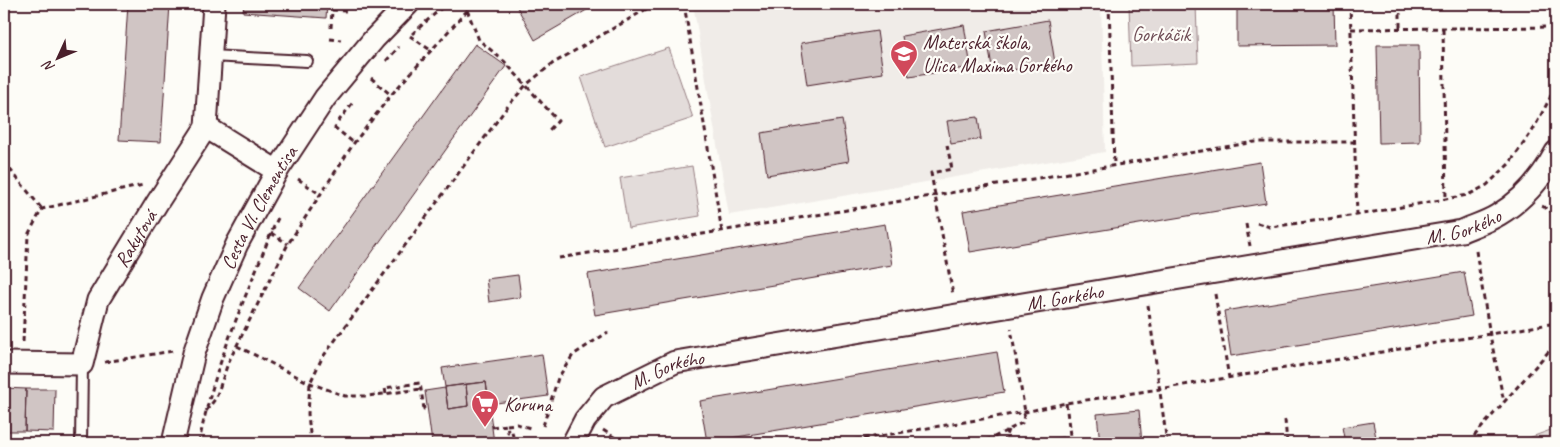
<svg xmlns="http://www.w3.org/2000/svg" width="1560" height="447" viewBox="0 0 1560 447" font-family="Caveat,sans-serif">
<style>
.built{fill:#f0ece8}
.green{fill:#e3dcda;stroke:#967e82}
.building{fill:#d0c5c4;stroke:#4a1f2b}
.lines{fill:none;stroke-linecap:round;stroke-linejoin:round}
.service-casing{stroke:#4a1f2b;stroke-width:14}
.minor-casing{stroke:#4a1f2b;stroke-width:25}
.path{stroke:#4a1f2b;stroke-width:3;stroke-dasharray:5 4;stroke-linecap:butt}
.service{stroke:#fdfcf7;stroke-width:10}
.minor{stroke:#fdfcf7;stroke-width:21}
.labels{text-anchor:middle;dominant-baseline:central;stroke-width:4.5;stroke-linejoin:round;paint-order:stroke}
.park-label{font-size:20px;fill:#704e57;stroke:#fdfcf7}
.poi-label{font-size:20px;fill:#4a1f2b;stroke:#fdfcf7;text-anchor:start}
.street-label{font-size:20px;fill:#4a1f2b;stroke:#fdfcf7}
</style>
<rect width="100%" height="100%" fill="#fdfcf7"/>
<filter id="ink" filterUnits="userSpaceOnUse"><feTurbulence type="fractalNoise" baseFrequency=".02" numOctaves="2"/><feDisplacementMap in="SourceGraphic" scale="10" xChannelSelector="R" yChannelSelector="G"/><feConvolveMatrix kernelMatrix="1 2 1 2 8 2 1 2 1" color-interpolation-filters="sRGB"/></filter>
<g filter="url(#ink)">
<path class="built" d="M 693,4 L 1101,4 L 1105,152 L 729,215 Z"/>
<path class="green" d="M 1129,4 L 1196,4 L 1198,63 L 1131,66 Z
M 669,48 L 693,118 L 605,147 L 581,77 Z
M 692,166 L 700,216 L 628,228 L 620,178 Z
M 1556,428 L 1556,443 L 1515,443 Z
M 1063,437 L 1064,443 L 1008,443 Z"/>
<path class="building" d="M 128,4 L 170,4 L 161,142 L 119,140 Z
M 244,4 L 327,4 L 326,18 L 243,12 Z
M 523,4 L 597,4 L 535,40 L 517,7 Z
M 1334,4 L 1335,45 L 1237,46 L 1237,5 Z
M 1048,20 L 1055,63 L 993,73 L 986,31 Z
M 964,25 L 971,67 L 909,77 L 902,36 Z
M 877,31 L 883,73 L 807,85 L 801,43 Z
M 475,44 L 506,66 L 330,311 L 299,288 Z
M 1377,45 L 1419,45 L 1420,142 L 1379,143 Z
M 978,117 L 981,139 L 951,144 L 947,121 Z
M 842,120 L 849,161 L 767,175 L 761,133 Z
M 1260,162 L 1266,203 L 970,252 L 963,211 Z
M 885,224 L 892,265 L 595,315 L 588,274 Z
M 1464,272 L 1472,316 L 1231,356 L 1224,311 Z
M 518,275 L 521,297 L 489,302 L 486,279 Z
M 997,352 L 1004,392 L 707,442 L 700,401 Z
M 542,354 L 548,396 L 489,404 L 486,382 L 445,387 L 442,368 Z
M 486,382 L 494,443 L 432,443 L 425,391 L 445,388 L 448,409 L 468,406 L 466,384 Z
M 466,384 L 468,406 L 448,409 L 445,387 Z
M 4,388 L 26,389 L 25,431 L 4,431 Z
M 26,389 L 55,389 L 54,432 L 25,431 Z
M 1139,410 L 1142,443 L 1100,443 L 1097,414 Z
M 1373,422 L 1377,443 L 1345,443 L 1342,427 Z"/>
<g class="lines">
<defs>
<path id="service" d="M 211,56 L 307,61
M 81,443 L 82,364"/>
<g id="minor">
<path d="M 206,127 L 214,4"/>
<path id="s1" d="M 4,363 L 82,364 L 98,300 L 157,203 L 206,127 L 277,171"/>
<path id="s2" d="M 173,443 L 194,353 L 213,298 L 237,244 L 277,171 L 325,98 L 374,39 L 408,4"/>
<path id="s3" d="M 573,443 L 585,420 L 604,397 L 675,362 L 1462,231 C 1473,226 1487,222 1498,215 C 1523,200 1542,178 1556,152"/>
</g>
</defs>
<use href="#service" class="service-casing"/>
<use href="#minor" class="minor-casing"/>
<path class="path" d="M 684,4 L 722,232
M 1109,4 L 1114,165
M 1350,4 L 1357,215
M 1400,4 L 1400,29
M 467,10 L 479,40 L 505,62 L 558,121 L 549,130
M 331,28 L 332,10 L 346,11 L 354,4
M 1351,29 L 1556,27
M 1443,29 L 1446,199
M 412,34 L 446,4
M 410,36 L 432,51
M 330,39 L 341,40
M 386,61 L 399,47
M 371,78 L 391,95
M 338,122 L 354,101
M 334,127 L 354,143
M 947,145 L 952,169 L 931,173 L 953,295
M 4,162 L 42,209
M 298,179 L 321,195
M 1542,206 L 1556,214
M 1257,223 L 1270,227 L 1357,215 L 1468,195 L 1487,185 L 1509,164 L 1533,130 L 1550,98 L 1556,76
M 1246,224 L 1250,246
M 271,233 L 288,244
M 1476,251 L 1490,335 L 1504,402
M 559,258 L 1255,142 L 1355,142
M 1215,294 L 1229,378
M 1148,305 L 1167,443
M 23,342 L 28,235 L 42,209 L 143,185
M 237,346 L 310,383 L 345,396 L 368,396 L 421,389
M 105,362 L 173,351
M 386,394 L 385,388 L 420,383 L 424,409 L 428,408
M 1066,403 L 1071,443
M 206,411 L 216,398 L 228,363 L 288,244 L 354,143 L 391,95 L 473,4
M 1285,420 L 1287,443
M 507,425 L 517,424 L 530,428
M 543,426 L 558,378 L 573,355 L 608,332
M 492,427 L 507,425 L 508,432 L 512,431 L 514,443
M 603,430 L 623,443
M 199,443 C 213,369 243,303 271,233 L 278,218
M 311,443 L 308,414 L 310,383 L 322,358 L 508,106 L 526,85 L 552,64 L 655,4
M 837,443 L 1025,412 L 1066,403 L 1160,389 L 1556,323
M 977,443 L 990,439 L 1022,423 L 1025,412 L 1011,329
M 1003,443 L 1008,430
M 1071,443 L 1099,438
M 1468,443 L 1556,343"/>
<use href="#service" class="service"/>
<use href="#minor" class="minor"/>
</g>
</g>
<defs>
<symbol id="school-pin" viewBox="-11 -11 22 30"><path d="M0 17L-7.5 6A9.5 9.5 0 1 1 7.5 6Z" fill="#d1495b" stroke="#fdfcf7"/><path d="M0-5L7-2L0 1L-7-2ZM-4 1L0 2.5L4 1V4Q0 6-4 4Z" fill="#fff"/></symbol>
<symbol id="supermarket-pin" viewBox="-11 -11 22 30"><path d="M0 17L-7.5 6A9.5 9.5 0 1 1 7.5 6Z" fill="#d1495b" stroke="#fdfcf7"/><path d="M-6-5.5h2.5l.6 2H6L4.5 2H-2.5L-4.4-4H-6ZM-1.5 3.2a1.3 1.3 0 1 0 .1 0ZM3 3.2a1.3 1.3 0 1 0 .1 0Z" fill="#fff"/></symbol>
</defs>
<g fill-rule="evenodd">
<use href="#school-pin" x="888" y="38" width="32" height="43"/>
<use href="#supermarket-pin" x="469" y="388" width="32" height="43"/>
</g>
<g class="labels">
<g class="park-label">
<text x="1161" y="34">Gorkáčik</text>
</g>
<g class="poi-label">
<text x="923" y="42">Materská škola,<tspan x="923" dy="23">Ulica Maxima Gorkého</tspan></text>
<text x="504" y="404">Koruna</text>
</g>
<g class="street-label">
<text stroke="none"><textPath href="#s2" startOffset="252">Cesta Vl. Clementisa</textPath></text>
<text stroke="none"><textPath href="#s3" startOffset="935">M. Gorkého</textPath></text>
<text stroke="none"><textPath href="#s1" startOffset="216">Rakytová</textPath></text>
<text stroke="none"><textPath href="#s3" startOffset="530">M. Gorkého</textPath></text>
<text stroke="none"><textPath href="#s3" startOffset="125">M. Gorkého</textPath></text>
</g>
</g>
<rect width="1560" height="447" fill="none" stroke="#fdfcf7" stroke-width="20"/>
<rect x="10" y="10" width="1540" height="427" fill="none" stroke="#4a1f2b" stroke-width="2" filter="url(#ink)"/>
<g transform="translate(58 58) rotate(226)" stroke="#fdfcf7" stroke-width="4" paint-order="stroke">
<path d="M0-4L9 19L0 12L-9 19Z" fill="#4a1f2b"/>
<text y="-8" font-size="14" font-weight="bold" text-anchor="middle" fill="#4a1f2b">N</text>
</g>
</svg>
